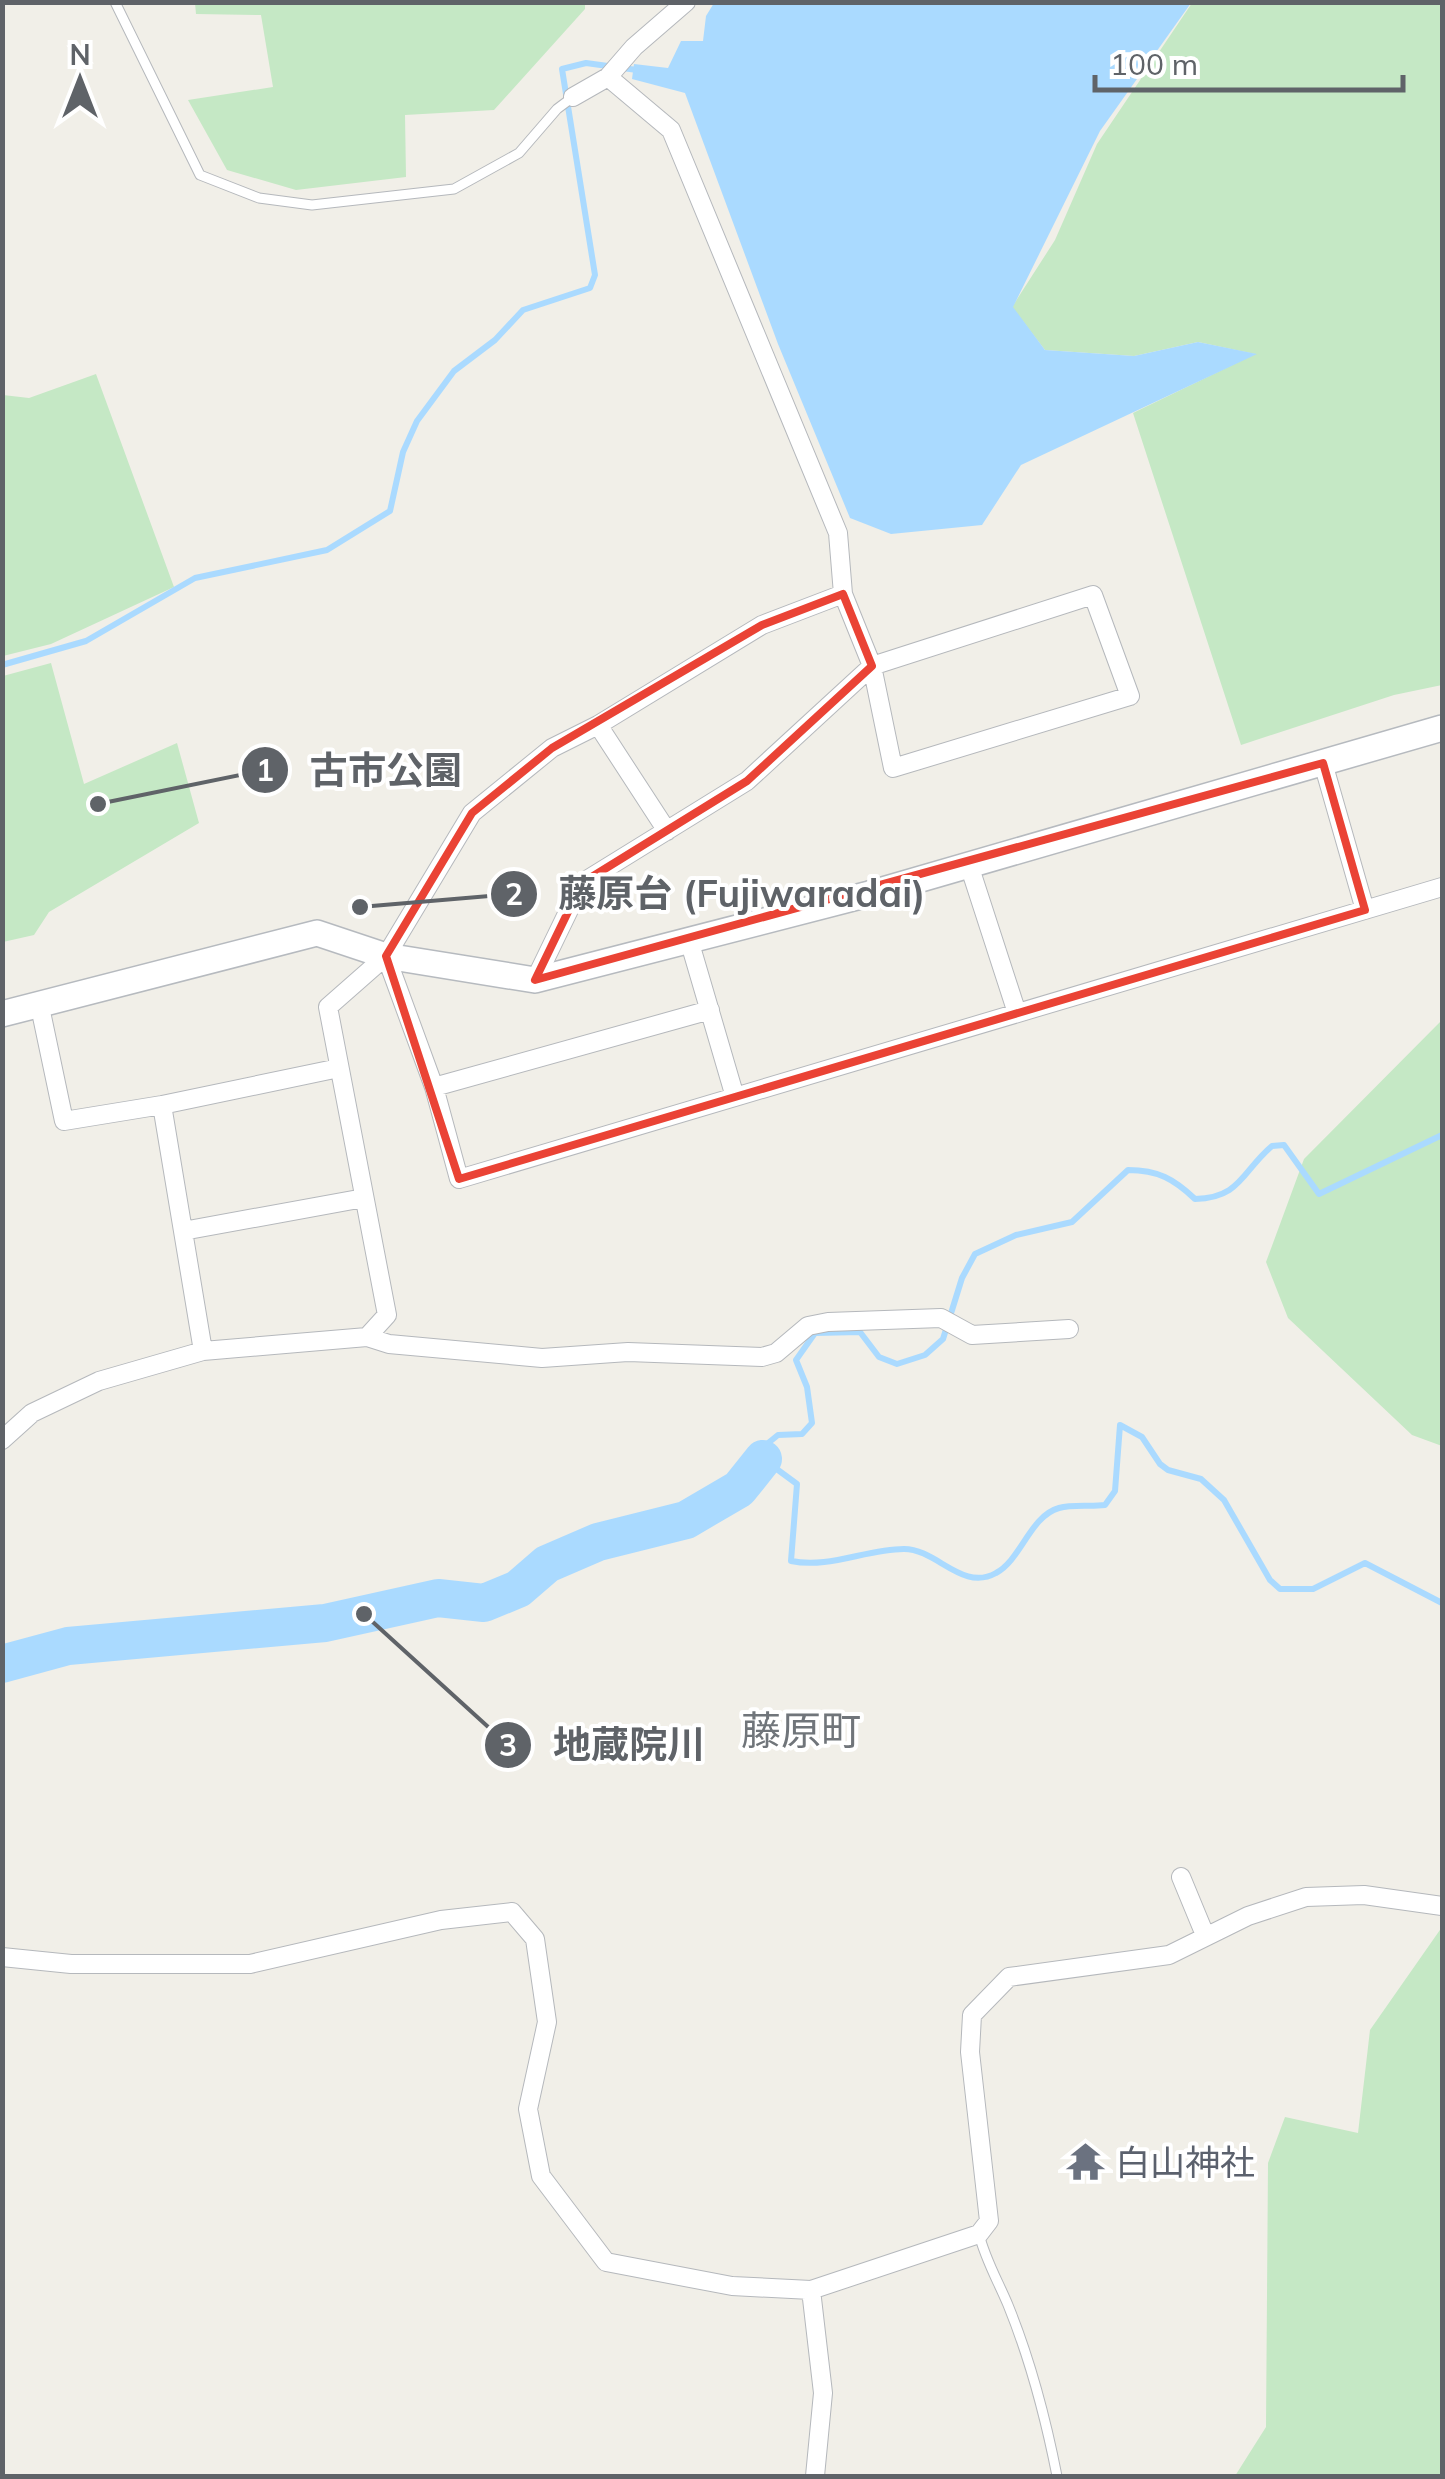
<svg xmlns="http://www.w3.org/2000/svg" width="1445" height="2479" viewBox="0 0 1445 2479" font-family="Mulish,'Noto Sans JP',sans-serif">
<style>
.green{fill:#c5e8c5}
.water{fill:#aadaff}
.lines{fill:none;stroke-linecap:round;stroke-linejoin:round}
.stream{stroke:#aadaff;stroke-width:6}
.river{stroke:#aadaff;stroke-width:38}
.lane-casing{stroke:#b5b8bc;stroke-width:11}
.street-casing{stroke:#b5b8bc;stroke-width:20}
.secondary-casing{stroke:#b6babf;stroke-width:28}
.lane{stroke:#fff;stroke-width:9}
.street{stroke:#fff;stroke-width:18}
.secondary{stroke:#fff;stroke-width:25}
.marked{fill:none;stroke:#ea4335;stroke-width:8;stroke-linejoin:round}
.labels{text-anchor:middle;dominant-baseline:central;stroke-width:8;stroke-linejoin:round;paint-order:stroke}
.worship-label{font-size:35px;fill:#5b616d;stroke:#fff;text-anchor:start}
.quarter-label{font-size:40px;fill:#70757a;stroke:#fff}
.leader{fill:none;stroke:#5f6368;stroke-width:4}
.callout-dot{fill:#5f6368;stroke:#fff;stroke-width:4}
.mark-label{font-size:30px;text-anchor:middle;font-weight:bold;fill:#fff}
.callout-label{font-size:38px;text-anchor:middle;font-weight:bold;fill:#5f6368;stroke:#fff;stroke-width:8;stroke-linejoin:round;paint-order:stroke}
</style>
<rect width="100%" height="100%" fill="#f1efe8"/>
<path class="green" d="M 195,3 L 585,2 L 585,9 L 494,110 L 405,115 L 406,177 L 296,190 L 227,170 L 188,100 L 273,87 L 261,15 L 196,14 Z
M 1192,3 L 1442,3 L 1442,685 L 1394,695 L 1241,745 L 1133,413 L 1255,354 L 1198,342 L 1134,356 L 1045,350 L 1012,307 L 1055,240 L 1097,144 Z
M 96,374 L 174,587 L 51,644 L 3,656 L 3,395 L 29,398 Z
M 51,663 L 84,784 L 177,743 L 199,823 L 49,912 L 34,935 L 3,942 L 3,676 Z
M 1442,1020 L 1442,1446 L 1412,1435 L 1288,1318 L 1266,1262 L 1304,1159 Z
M 1442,1927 L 1442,2476 L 1235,2476 L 1266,2427 L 1268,2163 L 1285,2117 L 1358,2133 L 1370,2030 Z"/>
<path class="water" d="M 714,3 L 1191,3 L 1100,131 L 1013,307 L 1045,350 L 1134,356 L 1198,342 L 1257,354 L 1021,465 L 982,525 L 891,534 L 850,518 L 778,344 L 685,93 L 632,79 L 634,64 L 668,68 L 681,41 L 703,41 L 706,16 Z"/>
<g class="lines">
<path class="stream" d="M 2,665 L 86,641 L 195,578 L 327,550 L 390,511 L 403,452 L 417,421 L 454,371 L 495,340 L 523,310 L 590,288 L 595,275 L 562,69 L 586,63 L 637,70
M 1442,1135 L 1319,1194 L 1284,1145 L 1272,1146 C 1242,1171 1241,1198 1195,1199 C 1174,1179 1158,1170 1128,1170 L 1072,1222 L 1016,1235 L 975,1254 L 962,1278 L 943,1339 L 925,1355 L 897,1364 L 879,1357 L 860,1332 L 815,1333 L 796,1360 L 807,1387 L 812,1423 L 802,1434 L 778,1435 L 762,1448 L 763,1459 L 797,1484 L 791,1561 C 829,1569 866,1549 904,1549 C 937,1549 962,1592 996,1573 C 1021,1560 1030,1516 1059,1508 C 1073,1504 1091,1507 1105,1505 L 1115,1491 L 1120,1425 L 1142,1437 L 1160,1464 L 1168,1470 L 1201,1479 L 1224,1500 L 1270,1580 L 1280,1589 L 1313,1589 L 1365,1563 L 1442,1603"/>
<path class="river" d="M 2,1664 L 68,1646 L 325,1623 L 438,1598 L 484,1603 L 518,1589 L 547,1564 L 598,1542 L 686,1520 L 739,1489 L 763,1459"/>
<defs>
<path id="lane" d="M 115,2 L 200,175 L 259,198 L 312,205 L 454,189 L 519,153 L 557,109 L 573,97
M 979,2234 C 985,2259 998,2281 1008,2305 C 1030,2359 1046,2420 1057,2476"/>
<path id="street" d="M 608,77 L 634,47 L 686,2
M 598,725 L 667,831
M 1323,763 L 1365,910
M 969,865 L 1017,1013
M 689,940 L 735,1097
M 386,956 L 434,1087 L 459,1179 L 1442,887
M 535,980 L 582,883 L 747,781 L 872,666 L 1093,595 L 1130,696 L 893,768 L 872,666 L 843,594 L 838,533 L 671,130 L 608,77 L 573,97
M 40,1007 L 64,1121 L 162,1105 L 339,1068
M 434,1087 L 710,1010
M 162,1105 L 203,1351
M 183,1231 L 364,1198
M 367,1337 L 389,1344 L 542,1358 L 628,1352 L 762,1357 L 776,1353 L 808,1326 L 828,1322 L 941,1318 L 972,1335 L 1069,1329
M 2,1440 L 32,1413 L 99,1381 L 203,1351 L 367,1337 L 387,1315 L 328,1007 L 386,956 L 472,813 L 552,748 L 598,725 L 762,625 L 843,594
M 1181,1877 L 1205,1935
M 2,1957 L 71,1964 L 250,1964 L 441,1920 L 512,1912 L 535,1939 L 547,2022 L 528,2109 L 541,2176 L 606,2262 L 732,2286 L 811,2290 L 979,2234 L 989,2221 L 970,2052 L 972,2015 L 1009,1977 L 1169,1955 L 1248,1916 L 1306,1897 L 1364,1895 L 1442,1906
M 811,2290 L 823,2393 L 815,2476"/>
<path id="secondary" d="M 2,1014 L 317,933 L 386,956 L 535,980 L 869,894 L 1442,728"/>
</defs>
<use href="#lane" class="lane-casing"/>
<use href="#street" class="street-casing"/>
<use href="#secondary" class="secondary-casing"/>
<use href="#lane" class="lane"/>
<use href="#street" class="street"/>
<use href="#secondary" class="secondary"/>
</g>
<path class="marked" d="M 843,594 L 872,666 L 747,781 L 582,883 L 535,980 L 1323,763 L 1365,910 L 459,1179 L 386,956 L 472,813 L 552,748 L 762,625 Z"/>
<defs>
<symbol id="temple-bare" viewBox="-9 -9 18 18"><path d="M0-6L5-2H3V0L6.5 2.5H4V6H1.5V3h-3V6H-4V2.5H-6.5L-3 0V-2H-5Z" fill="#6b7280" stroke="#fff" stroke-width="2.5" paint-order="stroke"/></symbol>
</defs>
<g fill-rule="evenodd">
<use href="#temple-bare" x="1058" y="2134" width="55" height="55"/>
</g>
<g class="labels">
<g class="worship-label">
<text x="1115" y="2162">白山神社</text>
</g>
<g class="quarter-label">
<text x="801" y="1730">藤原町</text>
</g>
</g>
<path class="leader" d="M98 804L265 770M360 907L514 894M364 1614L508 1745"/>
<g class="callout-dot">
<circle cx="98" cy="804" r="10"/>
<circle cx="360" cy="907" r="10"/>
<circle cx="364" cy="1614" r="10"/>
<circle cx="265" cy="770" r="25"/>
<circle cx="514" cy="894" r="25"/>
<circle cx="508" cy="1745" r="25"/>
</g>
<g class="mark-label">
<text x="265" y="781">1</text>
<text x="514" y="905">2</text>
<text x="508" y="1756">3</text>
</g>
<g class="callout-label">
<text x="386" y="784">古市公園</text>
<text x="742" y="907">藤原台 (Fujiwaradai)</text>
<text x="629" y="1758">地蔵院川</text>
</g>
<rect width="1445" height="2479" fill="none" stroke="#5f6368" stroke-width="10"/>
<g transform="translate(80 80)" stroke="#ffffff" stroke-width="8" paint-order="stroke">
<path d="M0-8L18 38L0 25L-18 38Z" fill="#5f6368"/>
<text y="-15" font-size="28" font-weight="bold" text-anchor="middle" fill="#5f6368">N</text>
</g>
<path d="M1095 75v15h308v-15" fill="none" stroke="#5f6368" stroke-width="5"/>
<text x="1110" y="75" font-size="30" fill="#5f6368" stroke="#ffffff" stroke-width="8" paint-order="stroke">100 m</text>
</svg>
